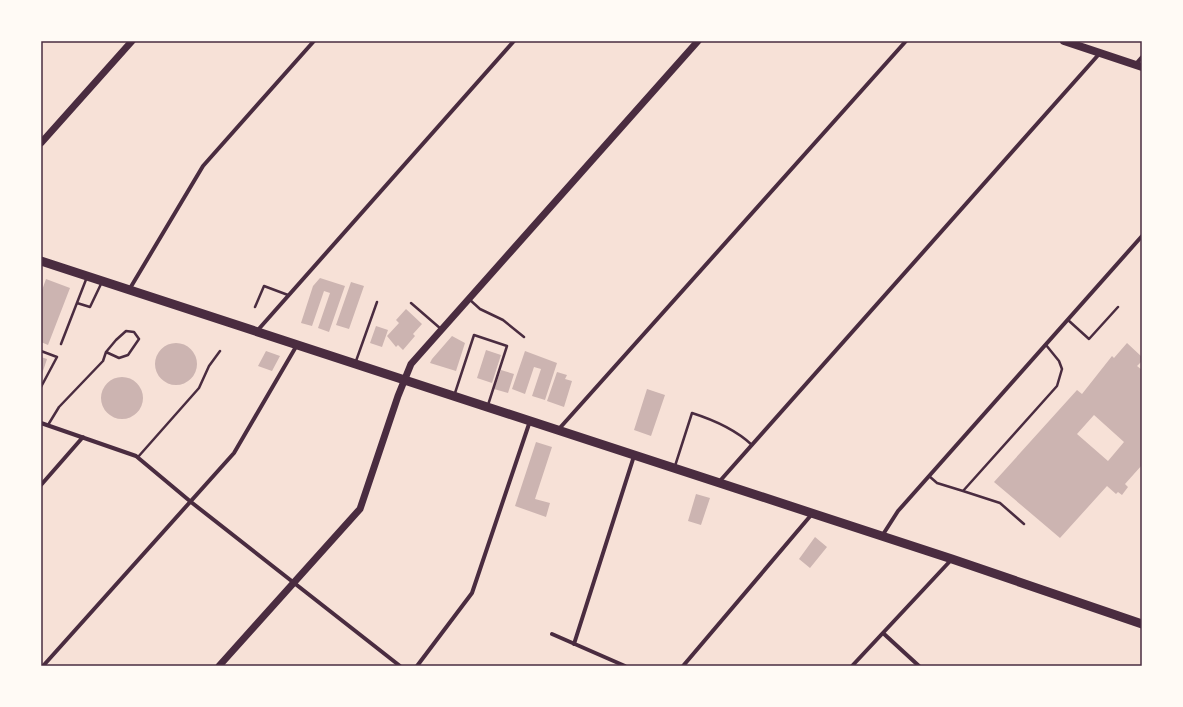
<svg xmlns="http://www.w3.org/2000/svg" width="1183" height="707" viewBox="0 0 1183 707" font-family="'Exo 2',sans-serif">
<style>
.building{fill:#ccb4b1;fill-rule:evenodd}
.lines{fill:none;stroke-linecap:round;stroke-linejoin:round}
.service{stroke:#4a2c40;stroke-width:2.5}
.minor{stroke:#4a2c40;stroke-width:4}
.tertiary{stroke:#4a2c40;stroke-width:7}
.secondary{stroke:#4a2c40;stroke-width:8}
.primary{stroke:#4a2c40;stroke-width:9}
.neatline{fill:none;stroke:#4a2c40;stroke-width:1.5}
</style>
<rect width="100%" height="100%" fill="#f7e1d7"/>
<path class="building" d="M 320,278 L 345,286 L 329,332 L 318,328 L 330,293 L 324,291 L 312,326 L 301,323 L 313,286 Z
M 46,279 L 70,288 L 48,345 L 41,342 L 41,293 Z
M 351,282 L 364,286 L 349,329 L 336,325 Z
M 406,309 L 422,324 L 413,334 L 415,336 L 403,350 L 398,345 L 396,347 L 387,336 L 399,323 L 396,320 Z
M 376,326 L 388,330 L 382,347 L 370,343 Z
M 452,336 L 465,343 L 456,371 L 430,363 L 432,359 Z
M155 364a21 21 0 1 1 42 0a21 21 0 1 1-42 0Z
M 1127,343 L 1142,357 L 1142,361 L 1137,366 L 1142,370 L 1142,465 L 1125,484 L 1128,487 L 1122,495 L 1118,492 L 1116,494 L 1107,486 L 1060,538 L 994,482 L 1077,390 L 1082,394 L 1112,356 L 1114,358 ZM 1094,415 L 1124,442 L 1108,461 L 1077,434 Z
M 486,350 L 501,355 L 492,383 L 477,378 Z
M 266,351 L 280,356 L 272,371 L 258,366 Z
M 525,351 L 557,363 L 545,400 L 532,396 L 541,369 L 534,367 L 525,394 L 512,389 Z
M 41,357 L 47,359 L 41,377 Z
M 501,370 L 514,374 L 508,393 L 494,389 Z
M 557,372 L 567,375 L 565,379 L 572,381 L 564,407 L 547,401 Z
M101 398a21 21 0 1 1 42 0a21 21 0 1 1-42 0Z
M 647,389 L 665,395 L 651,436 L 634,430 Z
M 536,442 L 552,447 L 535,499 L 550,503 L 546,517 L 515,506 Z
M 696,494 L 710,498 L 701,525 L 688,521 Z
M 815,537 L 827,547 L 810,568 L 799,559 Z"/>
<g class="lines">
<path class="service" d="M 469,299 L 480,309 L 503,320 L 524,337
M 77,303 L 90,307 L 101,284
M 411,303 L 441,329
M 255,307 L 264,286 L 288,295
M 1068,320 L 1089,339 L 1118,307
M 61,344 L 87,277
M 41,351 L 57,357 L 41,387
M 356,361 L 377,302
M 455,393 L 474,335 L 507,346 L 488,405
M 48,425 L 59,407 L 103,361 L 106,352 L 119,358 L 128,355 L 139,339 L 134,332 L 126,331 L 116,340 L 106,352
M 138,457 L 199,388 L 209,366 L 220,351
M 675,466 L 692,413 C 714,420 735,429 752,445
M 929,476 L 937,483 L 963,491 L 1057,386 L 1062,369 L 1059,361 L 1046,345
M 963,491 L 1000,503 L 1024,524"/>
<path class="minor" d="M 1135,65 L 1142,57
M 129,290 L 203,166 L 314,41
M 257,331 L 514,41
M 41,423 L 136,456 L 191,502 L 400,666
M 558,430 L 906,41
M 719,482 L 1100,53
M 41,485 L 83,437
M 882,536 L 898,511 L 1142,236
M 883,633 L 919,666
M 552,634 L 625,666
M 574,644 L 634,456
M 43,666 L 234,453 L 297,345
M 417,666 L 472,593 L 530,421
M 683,666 L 812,514
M 852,666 L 952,559"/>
<path class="tertiary" d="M 41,143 L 132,41
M 219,666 L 360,509 L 398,396 L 411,364 L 698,41"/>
<path class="secondary" d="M 1064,41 L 1142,67"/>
<path class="primary" d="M 41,261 L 952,559 L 1142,624"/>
</g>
<rect width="1183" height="707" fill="none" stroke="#fffaf5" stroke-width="84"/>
<rect x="42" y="42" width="1099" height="623" class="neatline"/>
</svg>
